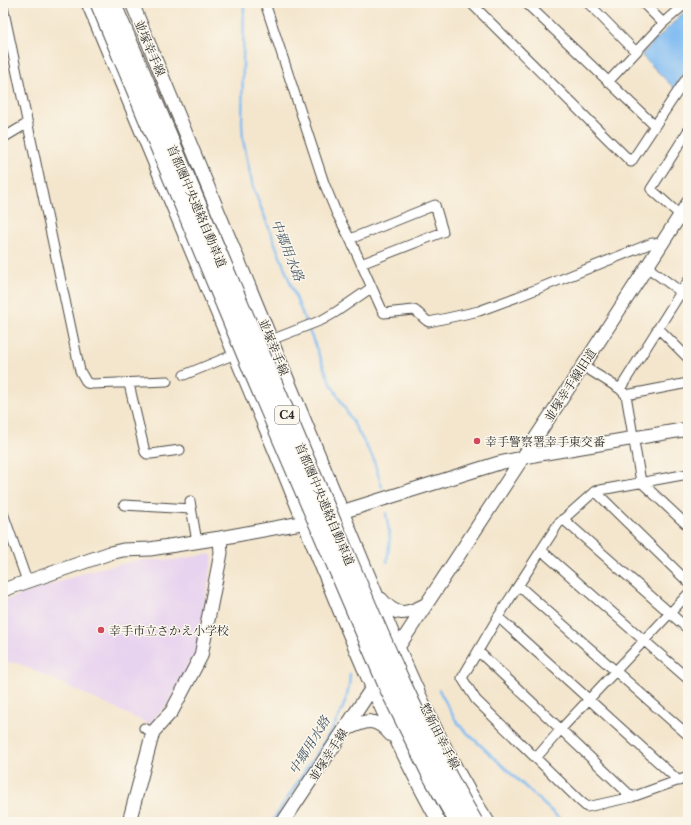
<svg xmlns="http://www.w3.org/2000/svg" width="691" height="825" viewBox="0 0 691 825" font-family="'Libre Caslon Text','Noto Serif JP',serif">
<style>
.built{fill:#e7d2ef}
.water{fill:#7fbbf2;stroke:#55738e}
.lines{fill:none;stroke-linecap:round;stroke-linejoin:round}
.stream{stroke:#7fbbf2;stroke-width:2.5}
.street-casing{stroke:#494743;stroke-width:11}
.secondary-casing{stroke:#494743;stroke-width:15}
.street{stroke:#fff;stroke-width:9}
.secondary{stroke:#fff;stroke-width:13}
.highway-bridge-casing{stroke:#494743;stroke-width:19;stroke-linecap:butt}
.highway-bridge{stroke:#fff;stroke-width:17}
.poi-dot{fill:#d1495b;stroke:#fbf7ec;stroke-width:1.5}
.labels{text-anchor:middle;dominant-baseline:central;stroke-width:3;stroke-linejoin:round;paint-order:stroke}
.shield{fill:#fbf7ec;stroke:#696865;stroke-width:1}
.shield-label{font-size:11px;font-weight:bold;fill:#2b2b2b}
.street-label{font-size:12px;fill:#2b2b2b;stroke:#fbf7ec}
.poi-label{font-size:12px;fill:#2b2b2b;stroke:#fbf7ec;text-anchor:start}
.water-label{font-size:13px;font-style:italic;fill:#445667;stroke:#fbf7ec}
</style>
<rect width="100%" height="100%" fill="#fbf7ec"/>
<filter id="ink" filterUnits="userSpaceOnUse"><feTurbulence type="fractalNoise" baseFrequency=".025" numOctaves="2"/><feDisplacementMap in="SourceGraphic" scale="8" xChannelSelector="R" yChannelSelector="G"/><feConvolveMatrix kernelMatrix="1 2 1 2 8 2 1 2 1" color-interpolation-filters="sRGB"/></filter>
<filter id="wash" filterUnits="userSpaceOnUse"><feTurbulence type="fractalNoise" baseFrequency=".012" numOctaves="4" result="noise"/><feDisplacementMap in="SourceGraphic" scale="16" xChannelSelector="R" yChannelSelector="G"/><feGaussianBlur stdDeviation="0.9" result="paint"/><feColorMatrix in="noise" values="0 0 0 0 0 0 0 0 0 0 0 0 0 0 0 0 0 1.4 0 .05"/><feComposite in="paint" operator="in"/></filter>
<g filter="url(#wash)">
<rect width="100%" height="100%" fill="#f4e6cd"/>
<path class="built" d="M 210,554 L 213,557 L 195,658 L 191,661 L 168,704 L 149,724 L 20,664 L 10,662 L 3,664 L 3,601 L 96,569 L 117,565 L 142,560 L 174,560 Z"/>
<path class="water" d="M 688,8 L 688,68 L 674,88 L 641,55 Z"/>
<g class="lines">
<path class="stream" d="M 244,3 L 242,123 L 243,140 L 253,187 L 306,323
M 308,328 L 330,382 L 373,458 L 382,487
M 386,513 L 390,538 L 387,562
M 439,690 L 455,719 L 462,728 L 563,822
M 272,822 C 284,803 297,784 309,765 C 327,738 350,707 350,674"/>
</g>
</g>
<g filter="url(#ink)">
<g class="lines">
<defs>
<path id="street" d="M 265,3 L 324,183 L 336,212 L 350,239 L 382,310 L 384,313 L 414,310 C 420,313 423,319 429,322 L 479,311 L 517,297 L 652,243 L 661,244
M 471,3 L 631,162 L 688,76
M 526,3 L 655,126
M 588,3 L 636,52
M 643,3 L 663,23
M 3,7 L 80,371 L 87,383 L 92,384 L 167,381
M 608,82 L 663,23 L 686,3
M 3,138 L 28,123
M 680,215 L 651,189 L 688,131
M 350,239 L 435,205 L 443,232 L 361,264
M 647,267 L 688,297
M 658,328 L 688,358
M 266,342 L 322,320 L 336,312 L 371,288
M 583,366 L 620,389 L 626,395 L 641,482 L 688,526
M 184,375 L 240,352
M 129,384 L 145,452 L 147,454 L 151,454 L 180,450
M 620,389 L 688,281
M 626,395 L 688,383
M 688,474 L 595,491 L 558,524 L 498,617 L 462,678 L 476,700 L 579,800 L 587,807 L 632,797 L 688,777
M 595,491 L 688,582
M 190,501 L 197,542
M 124,505 L 191,509
M 3,513 L 27,581
M 563,519 L 688,629
M 542,551 L 688,679
M 519,586 L 688,735
M 498,617 L 679,781
M 478,651 L 632,797
M 144,728 L 153,732
M 536,758 L 561,729 L 688,594"/>
<path id="secondary" d="M 88,3 C 148,149 211,295 271,441 C 324,569 371,701 439,822
M 132,3 L 398,647 C 424,707 452,767 488,822
M 335,514 L 499,463 L 540,454 L 688,429
M 3,590 L 110,553 L 123,550 L 150,549 L 220,538 L 312,521
M 381,599 C 396,617 406,615 425,605
M 395,652 L 583,366 L 688,203
M 345,730 C 366,720 375,716 391,735
M 129,822 L 153,732 L 172,711 L 201,656 L 221,553 L 220,538
M 283,822 L 376,682"/>
</defs>
<use href="#street" class="street-casing"/>
<use href="#secondary" class="secondary-casing"/>
<use href="#street" class="street"/>
<use href="#secondary" class="secondary"/>
<defs>
<path id="highway-bridge" d="M 99,3 L 256,380 L 389,690 L 431,775 L 458,822
M 112,3 C 180,165 248,327 318,488 C 366,601 411,716 474,822"/>
</defs>
<use href="#highway-bridge" class="highway-bridge-casing"/>
<use href="#highway-bridge" class="highway-bridge"/>
</g>
</g>
<g class="poi-dot">
<circle cx="477" cy="441" r="4"/>
<circle cx="101" cy="630" r="4"/>
</g>
<g class="labels">
<rect class="shield" x="275" y="406" width="24" height="18" rx="3"/>
<g class="shield-label">
<text x="287" y="415">C4</text>
</g>
<g class="street-label">
<text transform="translate(150 48) rotate(67)">並塚幸手線</text>
<text transform="translate(197 206) rotate(67)">首都圏中央連絡自動車道</text>
<text transform="translate(274 347) rotate(68)">並塚幸手線</text>
<text transform="translate(570 385) rotate(-57)">並塚幸手線旧道</text>
<text transform="translate(325 504) rotate(67)">首都圏中央連絡自動車道</text>
<text transform="translate(440 736) rotate(63)">惣新田幸手線</text>
<text transform="translate(328 755) rotate(-57)">並塚幸手線</text>
</g>
<g class="poi-label">
<text x="485" y="441">幸手警察署幸手東交番</text>
<text x="109" y="630">幸手市立さかえ小学校</text>
</g>
<g class="water-label">
<text transform="translate(288 250) rotate(68)">中郷用水路</text>
<text transform="translate(309 745) rotate(-58)">中郷用水路</text>
</g>
</g>
<rect width="691" height="825" fill="none" stroke="#fbf7ec" stroke-width="16"/>
</svg>
